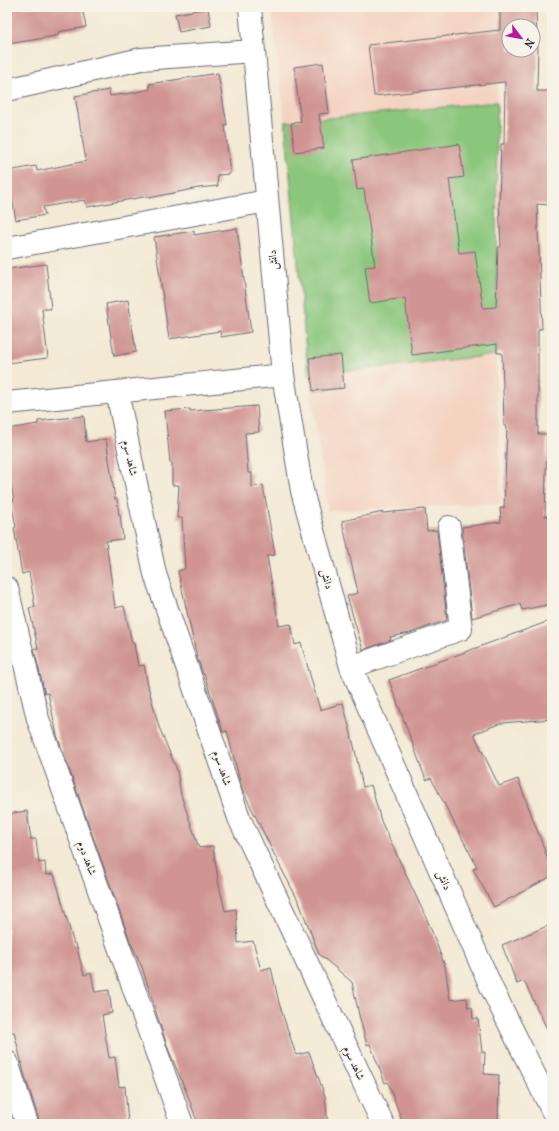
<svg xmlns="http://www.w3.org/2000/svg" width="559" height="1131" viewBox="0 0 559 1131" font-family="'IM FELL French Canon',Amiri,serif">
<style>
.built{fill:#f4d3c1}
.green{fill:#8ac67c;stroke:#56745c}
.building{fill:#d09593;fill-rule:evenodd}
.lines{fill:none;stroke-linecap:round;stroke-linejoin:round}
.street-casing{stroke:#6b6871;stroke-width:24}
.street{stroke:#fff;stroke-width:22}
.labels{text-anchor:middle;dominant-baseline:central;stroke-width:3;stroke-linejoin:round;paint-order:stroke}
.street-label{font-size:11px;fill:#22223b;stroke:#f7f3e8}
</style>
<rect width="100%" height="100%" fill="#f7f3e8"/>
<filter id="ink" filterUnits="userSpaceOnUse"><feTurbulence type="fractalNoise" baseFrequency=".025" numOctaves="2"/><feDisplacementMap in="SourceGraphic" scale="8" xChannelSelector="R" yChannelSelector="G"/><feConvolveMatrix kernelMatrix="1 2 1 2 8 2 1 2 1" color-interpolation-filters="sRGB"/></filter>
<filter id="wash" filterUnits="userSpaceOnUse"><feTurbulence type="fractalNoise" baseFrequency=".012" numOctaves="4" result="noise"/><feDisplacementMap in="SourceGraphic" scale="16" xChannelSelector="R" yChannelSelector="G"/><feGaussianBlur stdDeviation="0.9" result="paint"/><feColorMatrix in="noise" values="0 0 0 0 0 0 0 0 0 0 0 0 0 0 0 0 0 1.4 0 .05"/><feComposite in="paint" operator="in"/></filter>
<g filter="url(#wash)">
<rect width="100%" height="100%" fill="#f3e9d4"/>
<path class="built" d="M 271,7 L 499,7 L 497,102 L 337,118 L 285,121 Z
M 496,355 L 501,503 L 328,511 L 308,375 Z"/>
<path class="green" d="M 497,102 L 496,355 L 308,375 L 285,122 Z"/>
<g id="blocks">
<path class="building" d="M 7,7 L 82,7 L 86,27 L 58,32 L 59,35 L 39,39 L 7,44 Z
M 500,7 L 536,7 L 537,43 L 538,43 L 537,91 L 552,91 L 550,205 L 537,204 L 542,329 L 538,329 L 538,434 L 547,434 L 545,516 L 552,516 L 552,604 L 522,610 L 520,604 L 472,618 L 462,527 L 501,522 L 500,508 L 504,508 L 507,426 L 504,426 L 502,353 L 497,353 L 497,344 L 412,355 L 405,298 L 370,303 L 365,267 L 375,266 L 364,189 L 357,190 L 353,160 L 459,144 L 464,177 L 449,179 L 459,253 L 475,251 L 483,308 L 496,307 L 498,247 L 501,247 L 499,203 L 501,144 L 504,144 L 505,82 L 374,96 L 368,45 L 500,30 ZM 509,26 L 533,26 L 533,50 L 509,50 Z
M 208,8 L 211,26 L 179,32 L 175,14 Z
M 323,63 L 329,113 L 319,114 L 324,148 L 295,152 L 291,123 L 301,122 L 294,67 Z
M 218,73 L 227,125 L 225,125 L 230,174 L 217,175 L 218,186 L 198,188 L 149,198 L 149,196 L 87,207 L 85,200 L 43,207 L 45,215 L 16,220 L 7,171 L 36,166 L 37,171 L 86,161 L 75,96 L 109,90 L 110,96 L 132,93 L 150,89 L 149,84 Z
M 237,228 L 251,332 L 221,337 L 220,331 L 169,339 L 154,237 L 194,231 L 194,235 Z
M 46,264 L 51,309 L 42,309 L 48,358 L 7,363 L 7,269 Z
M 128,300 L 136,352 L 114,356 L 106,304 Z
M 341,355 L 344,388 L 313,391 L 309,358 Z
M 257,406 L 259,432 L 245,433 L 248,473 L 252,473 L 252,487 L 263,485 L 275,555 L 267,556 L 279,626 L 291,624 L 295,645 L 301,643 L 320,710 L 343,703 L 354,746 L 363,787 L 371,785 L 381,821 L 429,924 L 445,966 L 450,1000 L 467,998 L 468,1008 L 472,1007 L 473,1019 L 478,1018 L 482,1052 L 485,1052 L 484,1074 L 499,1075 L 498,1124 L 403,1124 L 388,1082 L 385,1083 L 370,1044 L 367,1045 L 359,1015 L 352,982 L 319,954 L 299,902 L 279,864 L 242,789 L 227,731 L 223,732 L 204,674 L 203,674 L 197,657 L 178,571 L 185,569 L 182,518 L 177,518 L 179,485 L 172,485 L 172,463 L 170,463 L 165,411 L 190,409 L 190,411 Z
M 84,416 L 86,442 L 106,439 L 115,499 L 117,499 L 119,515 L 120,515 L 123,539 L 106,541 L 115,608 L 124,606 L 132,643 L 134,643 L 138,666 L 144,665 L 149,690 L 159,727 L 177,770 L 181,795 L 199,848 L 213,846 L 218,880 L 225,911 L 236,909 L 238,943 L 253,941 L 261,970 L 271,967 L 279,1003 L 296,1055 L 309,1052 L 325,1096 L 328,1124 L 198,1124 L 186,1091 L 169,1051 L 156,1012 L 142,967 L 130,941 L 57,735 L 48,693 L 45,694 L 34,649 L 38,648 L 29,608 L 35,607 L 29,572 L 22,574 L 14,528 L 16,527 L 11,501 L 14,501 L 7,462 L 7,429 L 38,424 L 38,421 Z
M 425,509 L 427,531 L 437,530 L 447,620 L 410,633 L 390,637 L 391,640 L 363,650 L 347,596 L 358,593 L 342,521 L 383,512 L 383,513 Z
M 552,620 L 552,719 L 501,723 L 474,734 L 499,786 L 518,779 L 552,870 L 552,876 L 494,907 L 473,869 L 477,867 L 431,778 L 426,780 L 389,680 Z
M 27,811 L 31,839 L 36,839 L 39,863 L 45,862 L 46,875 L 54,874 L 74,944 L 76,944 L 84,975 L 91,973 L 95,992 L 109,990 L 112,1013 L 102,1015 L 109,1058 L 115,1057 L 119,1087 L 125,1086 L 128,1124 L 39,1124 L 39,1120 L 24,1073 L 14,1032 L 7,1032 L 7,814 Z
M 552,924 L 552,1039 L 524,981 L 517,984 L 502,945 Z"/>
</g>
</g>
<g filter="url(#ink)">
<use href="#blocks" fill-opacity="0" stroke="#6b6871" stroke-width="1"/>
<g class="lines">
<defs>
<path id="street" d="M 250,7 L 283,375 L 302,491 L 351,667 L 492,989 L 552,1110
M 7,90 L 141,59 L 254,51
M 7,248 L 267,201
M 117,392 L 155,574 L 239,818 L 383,1124
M 7,403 L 283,375
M 7,588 L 38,719 L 182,1124
M 351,667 L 461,629 L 449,527
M 7,1062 L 27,1124"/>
</defs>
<use href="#street" class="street-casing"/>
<use href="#street" class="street"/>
</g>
</g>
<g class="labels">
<g class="street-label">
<text transform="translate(273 260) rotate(-95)">دانش</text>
<text transform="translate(130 458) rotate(78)">شاهد سوم</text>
<text transform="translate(327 579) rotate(75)">دانش</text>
<text transform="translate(222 768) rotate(71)">شاهد سوم</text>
<text transform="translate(87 858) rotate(70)">شاهد دوم</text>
<text transform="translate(444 880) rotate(66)">دانش</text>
<text transform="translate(354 1063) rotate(65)">شاهد سوم</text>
</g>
</g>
<rect width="559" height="1131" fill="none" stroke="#f7f3e8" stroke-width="24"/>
<g transform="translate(521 38) rotate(122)"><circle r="19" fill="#f7f3e8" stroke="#a29fa3"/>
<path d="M0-3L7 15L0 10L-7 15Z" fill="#b5179e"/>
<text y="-6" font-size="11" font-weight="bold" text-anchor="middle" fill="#22223b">N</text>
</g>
</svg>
